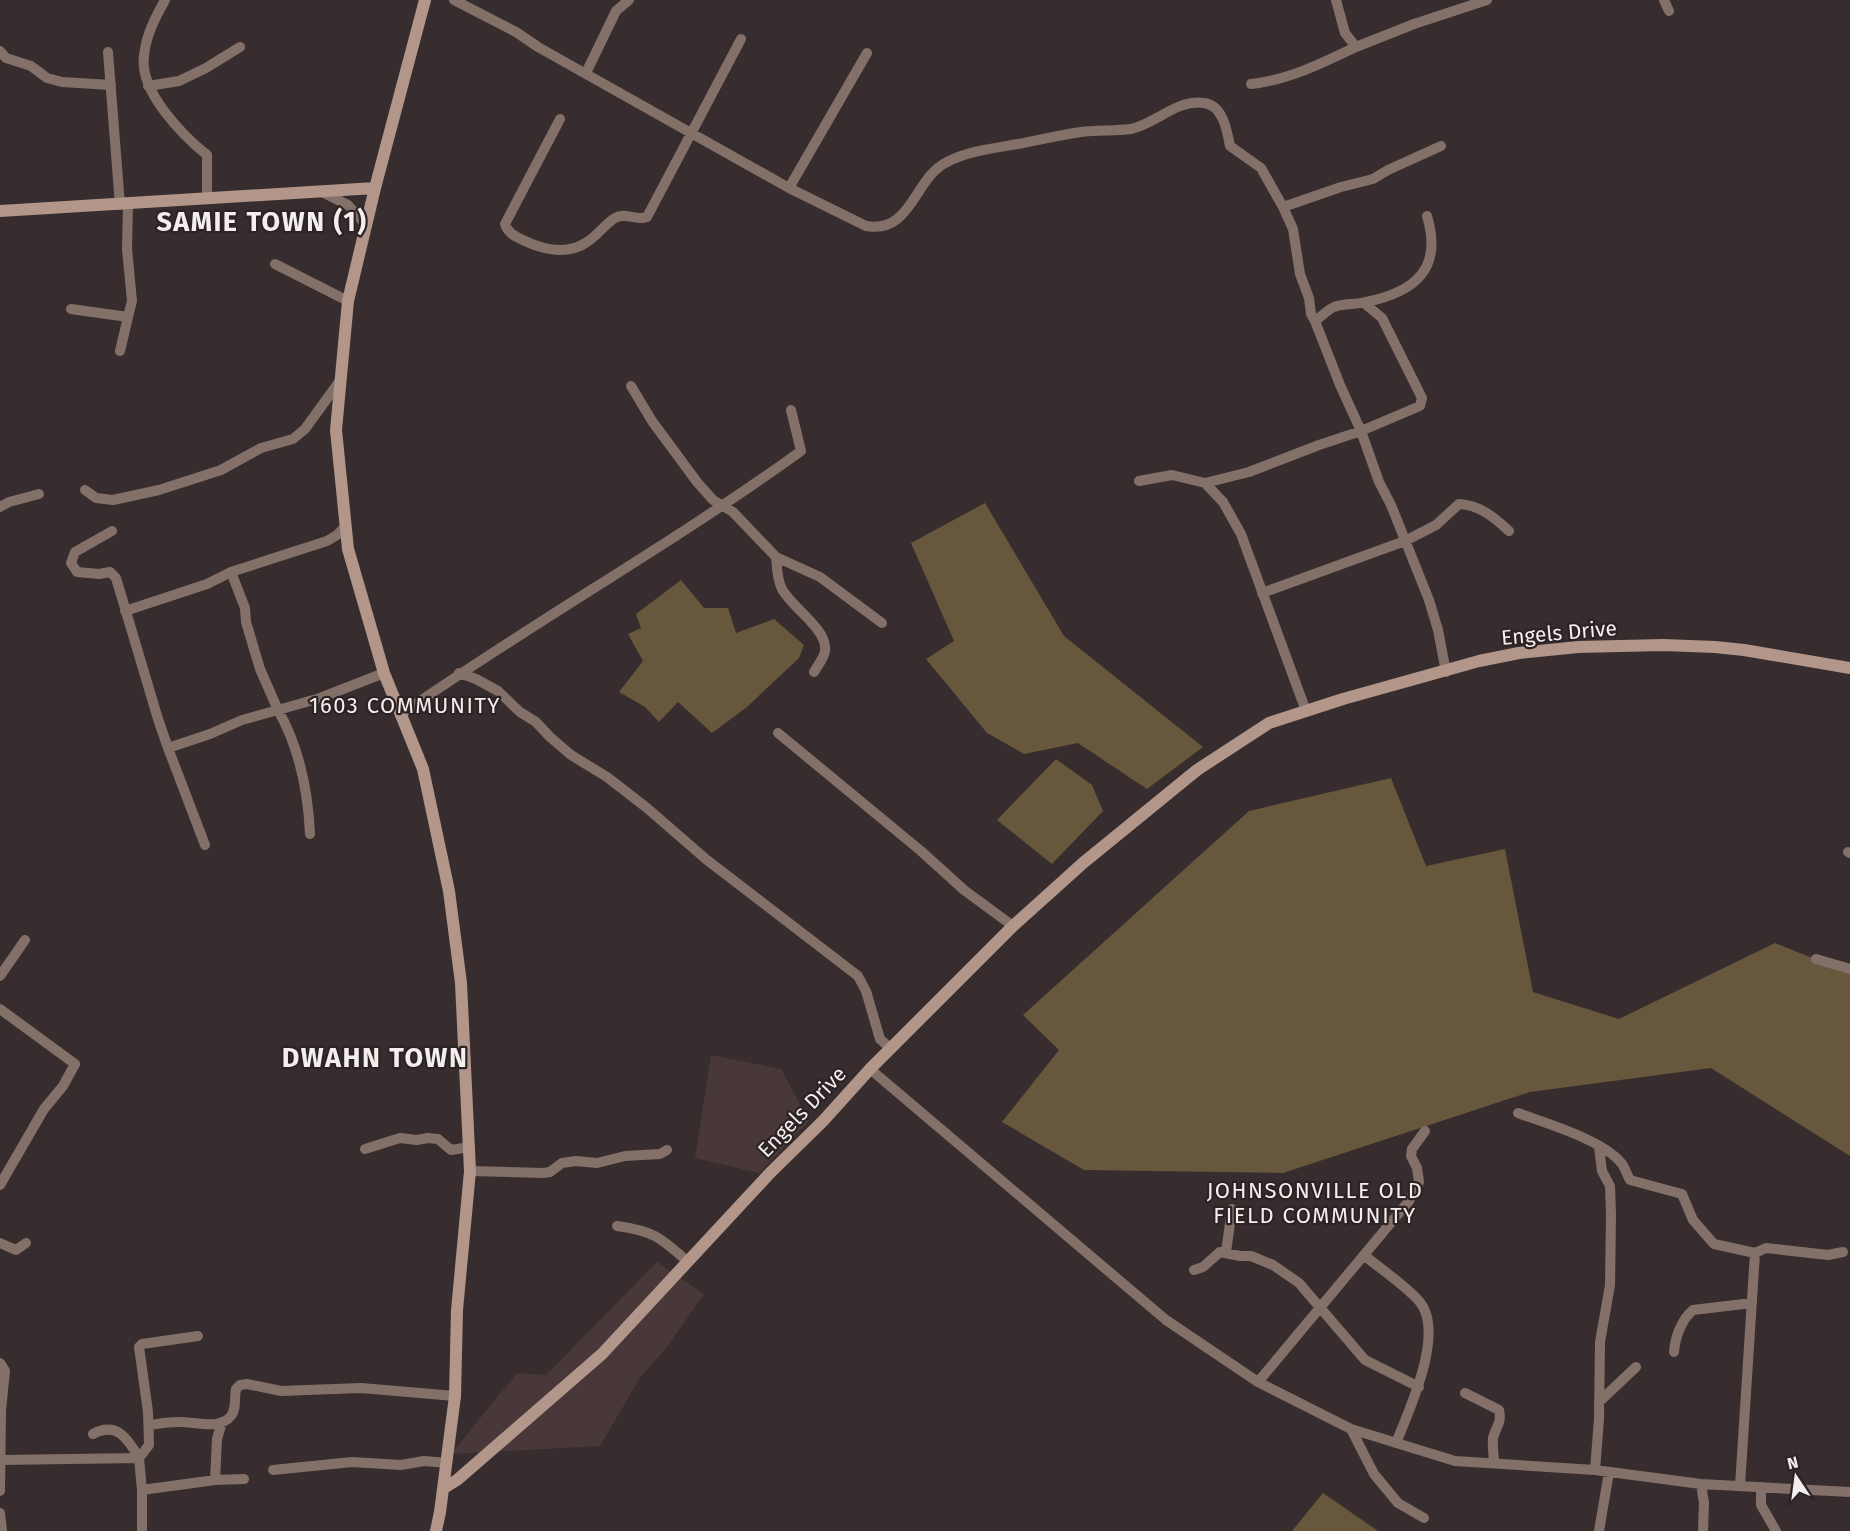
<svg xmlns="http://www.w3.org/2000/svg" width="1850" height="1531" viewBox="0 0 1850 1531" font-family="'Fira Sans',sans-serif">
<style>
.built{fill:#48383a}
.green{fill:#67573c}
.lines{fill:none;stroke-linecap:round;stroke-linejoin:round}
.street{stroke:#837169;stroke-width:10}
.secondary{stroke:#b29689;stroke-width:12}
.labels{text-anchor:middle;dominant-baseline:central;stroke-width:4.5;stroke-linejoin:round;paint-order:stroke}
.street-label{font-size:21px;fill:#f4eeee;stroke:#2c2424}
.neighbourhood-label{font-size:22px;letter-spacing:1.5px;fill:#f4eeee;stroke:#2c2424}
.district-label{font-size:27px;font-weight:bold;letter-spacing:1.5px;fill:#f4eeee;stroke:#2c2424}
</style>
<rect width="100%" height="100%" fill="#372d2e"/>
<path class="built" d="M 711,1055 L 781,1069 L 809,1121 L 759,1173 L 695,1158 Z
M 657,1262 L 704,1294 L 667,1347 L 640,1378 L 600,1446 L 451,1454 L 517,1373 L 546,1375 Z"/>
<path class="green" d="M 985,503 L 1064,636 L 1203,747 L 1147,789 L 1078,743 L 1024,754 L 987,733 L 926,659 L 954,641 L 911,543 Z
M 681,580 L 704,608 L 728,608 L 736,633 L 774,619 L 804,645 L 799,658 L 747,707 L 712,733 L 678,702 L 659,722 L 645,707 L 619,692 L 643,661 L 628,634 L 641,628 L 636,614 Z
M 1056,759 L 1092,785 L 1103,811 L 1052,864 L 997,820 Z
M 1391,778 L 1426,866 L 1505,849 L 1533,992 L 1619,1019 L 1775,943 L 1850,973 L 1850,1156 L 1711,1068 L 1530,1092 L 1283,1173 L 1084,1170 L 1002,1122 L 1059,1050 L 1023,1015 L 1249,811 Z
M 1323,1493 L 1378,1531 L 1292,1531 Z"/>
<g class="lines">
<path class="street" d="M 165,0 C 155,18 146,35 144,56 C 139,91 182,135 207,155 L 207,197
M 454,0 L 516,32 L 538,47 L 789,188 L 866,226 C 912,234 914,178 947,162 C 968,151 995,148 1018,144 C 1039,140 1060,135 1081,132 C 1097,130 1115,131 1131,129 C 1155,124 1177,99 1204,103 C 1223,105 1227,131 1230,146 L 1261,168 L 1283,207
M 1664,0 L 1669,11
M 1356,47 L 1414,24 L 1487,0
M 0,51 L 6,58 L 31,66 L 47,78 L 62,82 L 111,85
M 108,52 L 120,205
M 586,73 L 616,11 L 629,0
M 1251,84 C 1288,80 1323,63 1356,47 L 1345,33 L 1336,0
M 148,86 L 179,81 L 206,68 L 240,47
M 560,119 L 505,224 C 508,234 517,237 525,241 C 544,250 568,255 587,242 C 597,236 605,224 615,218 C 625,212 636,221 647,217 L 741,39
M 789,188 L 867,53
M 320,191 L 348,205 L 366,225
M 1427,216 C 1443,269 1415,292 1366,302 C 1355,305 1344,303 1334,307 C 1327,310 1321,317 1315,321 L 1311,314 L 1309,298 L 1300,274 L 1293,229 L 1283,207 L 1341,187 L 1373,179 L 1388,170 L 1441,146
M 275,264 L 348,301
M 71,309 L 128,317 L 132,301 L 127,249 L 128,204
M 1315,321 L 1340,385 L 1361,431 L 1379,482 L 1391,505 L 1429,600 L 1438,630 L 1446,672
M 120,351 L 128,317
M 631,386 L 652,421 L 697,482 L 713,500 L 733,512 L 776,557 L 820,577 L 882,623
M 1139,481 L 1172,475 L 1205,483 L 1249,472 L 1319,445 L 1361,431 L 1420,406 L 1422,398 L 1382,318 L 1364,303
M 1205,483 L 1223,502 L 1241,534 L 1306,711
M 85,490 L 96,498 L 113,500 L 159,490 L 221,470 L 261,448 L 293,439 L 305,429 L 339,382
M 0,507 L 9,502 L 39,494
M 112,531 L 75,552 L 71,563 L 77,572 L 99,574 L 110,572 L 116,578 L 158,719 L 168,748 L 210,734 L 242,720 L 278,710 L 260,669 L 246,622 L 245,608 L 231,572 L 327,541 L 337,535 L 346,526
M 776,557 C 777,567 777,580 782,589 C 791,607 828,629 825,651 C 824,658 818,665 814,672
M 1262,593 L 1405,541 L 1436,525 L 1459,504 C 1480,505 1495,518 1509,531
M 125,611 L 207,584 L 231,572
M 459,673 L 476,679 L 498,691 L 520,712 L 536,722 L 550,737 L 571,755 L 607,777 L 647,808 L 707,860 L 858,976 L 866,991 L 880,1039 L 891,1049
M 400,715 C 531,623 671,545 801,451 L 791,410
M 778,733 L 921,851 L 964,890 L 1013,926
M 168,748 L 205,845
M 310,834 C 308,791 299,747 278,710 L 320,698 L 384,673
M 1848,852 L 1850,853
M 1816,959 L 1850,969
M 0,976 L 25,940
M 0,1009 L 75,1064 L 63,1086 L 44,1109 L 0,1185
M 870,1069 L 1166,1320 L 1258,1382 L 1351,1429 L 1455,1461 L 1595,1470 L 1701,1484 L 1850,1492
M 1518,1113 C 1545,1123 1604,1140 1622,1164 C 1625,1168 1627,1175 1630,1180 L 1682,1194 L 1693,1220 L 1714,1244 L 1755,1253 L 1766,1248 L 1828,1255 L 1843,1252
M 365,1149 L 400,1138 L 417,1140 L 428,1138 L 438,1139 L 451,1150 L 470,1147
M 470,1171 L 543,1173 L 550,1172 L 562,1163 L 576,1161 L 597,1163 L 625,1156 L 660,1154 L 667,1150
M 617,1226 C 654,1231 661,1238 688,1262
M 0,1243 L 16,1250 L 26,1243
M 1226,1252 L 1232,1209
M 1365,1256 C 1381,1269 1406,1286 1419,1301 C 1446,1332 1409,1410 1396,1443
M 1194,1270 L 1203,1267 L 1220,1252 L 1240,1256 L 1251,1256 L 1273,1265 L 1299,1283 L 1365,1360 L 1419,1387
M 1674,1352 C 1675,1338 1681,1320 1693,1310 L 1752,1303
M 0,1363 L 5,1371 L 1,1410 L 0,1491
M 1258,1382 L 1409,1201 L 1419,1182 L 1417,1168 L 1411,1156 L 1412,1149 L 1425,1131
M 1465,1393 L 1499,1410 C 1502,1424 1496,1426 1493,1438 C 1492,1446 1494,1456 1494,1463
M 1599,1402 L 1636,1367
M 149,1425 C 158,1424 167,1422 177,1422 C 193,1421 219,1431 231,1416 C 237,1408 234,1397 236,1389 L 240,1385 L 247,1384 L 281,1391 L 361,1388 L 455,1396
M 1351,1429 L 1374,1474 L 1398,1503 L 1424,1518
M 0,1460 L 139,1458 C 128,1439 117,1421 93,1434
M 273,1470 L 352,1462 L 401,1465 L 424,1461 L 447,1463
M 1595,1470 L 1599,1419 L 1600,1342 L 1610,1285 L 1611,1215 L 1610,1186 L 1602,1171 L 1599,1147
M 215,1480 L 217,1439 L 222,1422
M 1701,1484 L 1704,1503 L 1703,1531
M 1740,1486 L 1755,1253
M 1761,1487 L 1761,1505 L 1776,1531
M 142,1490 L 215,1480 L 244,1479
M 0,1513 L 2,1531
M 142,1531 L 142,1490 L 139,1458 L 149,1445 L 148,1412 L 139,1347 L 142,1344 L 198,1336
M 1599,1531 L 1609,1472"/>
<path class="secondary" d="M 425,0 L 375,188 L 348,301 L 336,430 L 348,549 L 384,673 L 423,769 L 449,891 L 461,983 L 470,1171 L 457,1310 L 455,1396 L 440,1512 L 436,1531
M 0,211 L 375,188
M 444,1488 L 457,1480 L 602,1354 L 770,1173 L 823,1121 L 870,1069 L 1013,926 L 1083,863 L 1197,770 L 1269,723 L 1343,699 L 1479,661 L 1519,653 L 1578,647 L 1663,645 L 1715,647 L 1744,650 L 1850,668"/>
</g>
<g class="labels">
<g class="street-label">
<text transform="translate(1559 633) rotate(-5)">Engels Drive</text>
<text transform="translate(802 1112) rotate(-46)">Engels Drive</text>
</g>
<g class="neighbourhood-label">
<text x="405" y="705">1603 COMMUNITY</text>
<text x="1315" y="1190">JOHNSONVILLE OLD<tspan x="1315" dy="25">FIELD COMMUNITY</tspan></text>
</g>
<g class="district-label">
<text x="262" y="222">SAMIE TOWN (1)</text>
<text x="375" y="1058">DWAHN TOWN</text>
</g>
</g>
<g transform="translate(1796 1477) rotate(347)" stroke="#2c2424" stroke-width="4.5" paint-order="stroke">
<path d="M0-4.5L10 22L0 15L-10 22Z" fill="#f4eeee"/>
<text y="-9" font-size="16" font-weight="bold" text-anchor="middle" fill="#f4eeee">N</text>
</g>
</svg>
